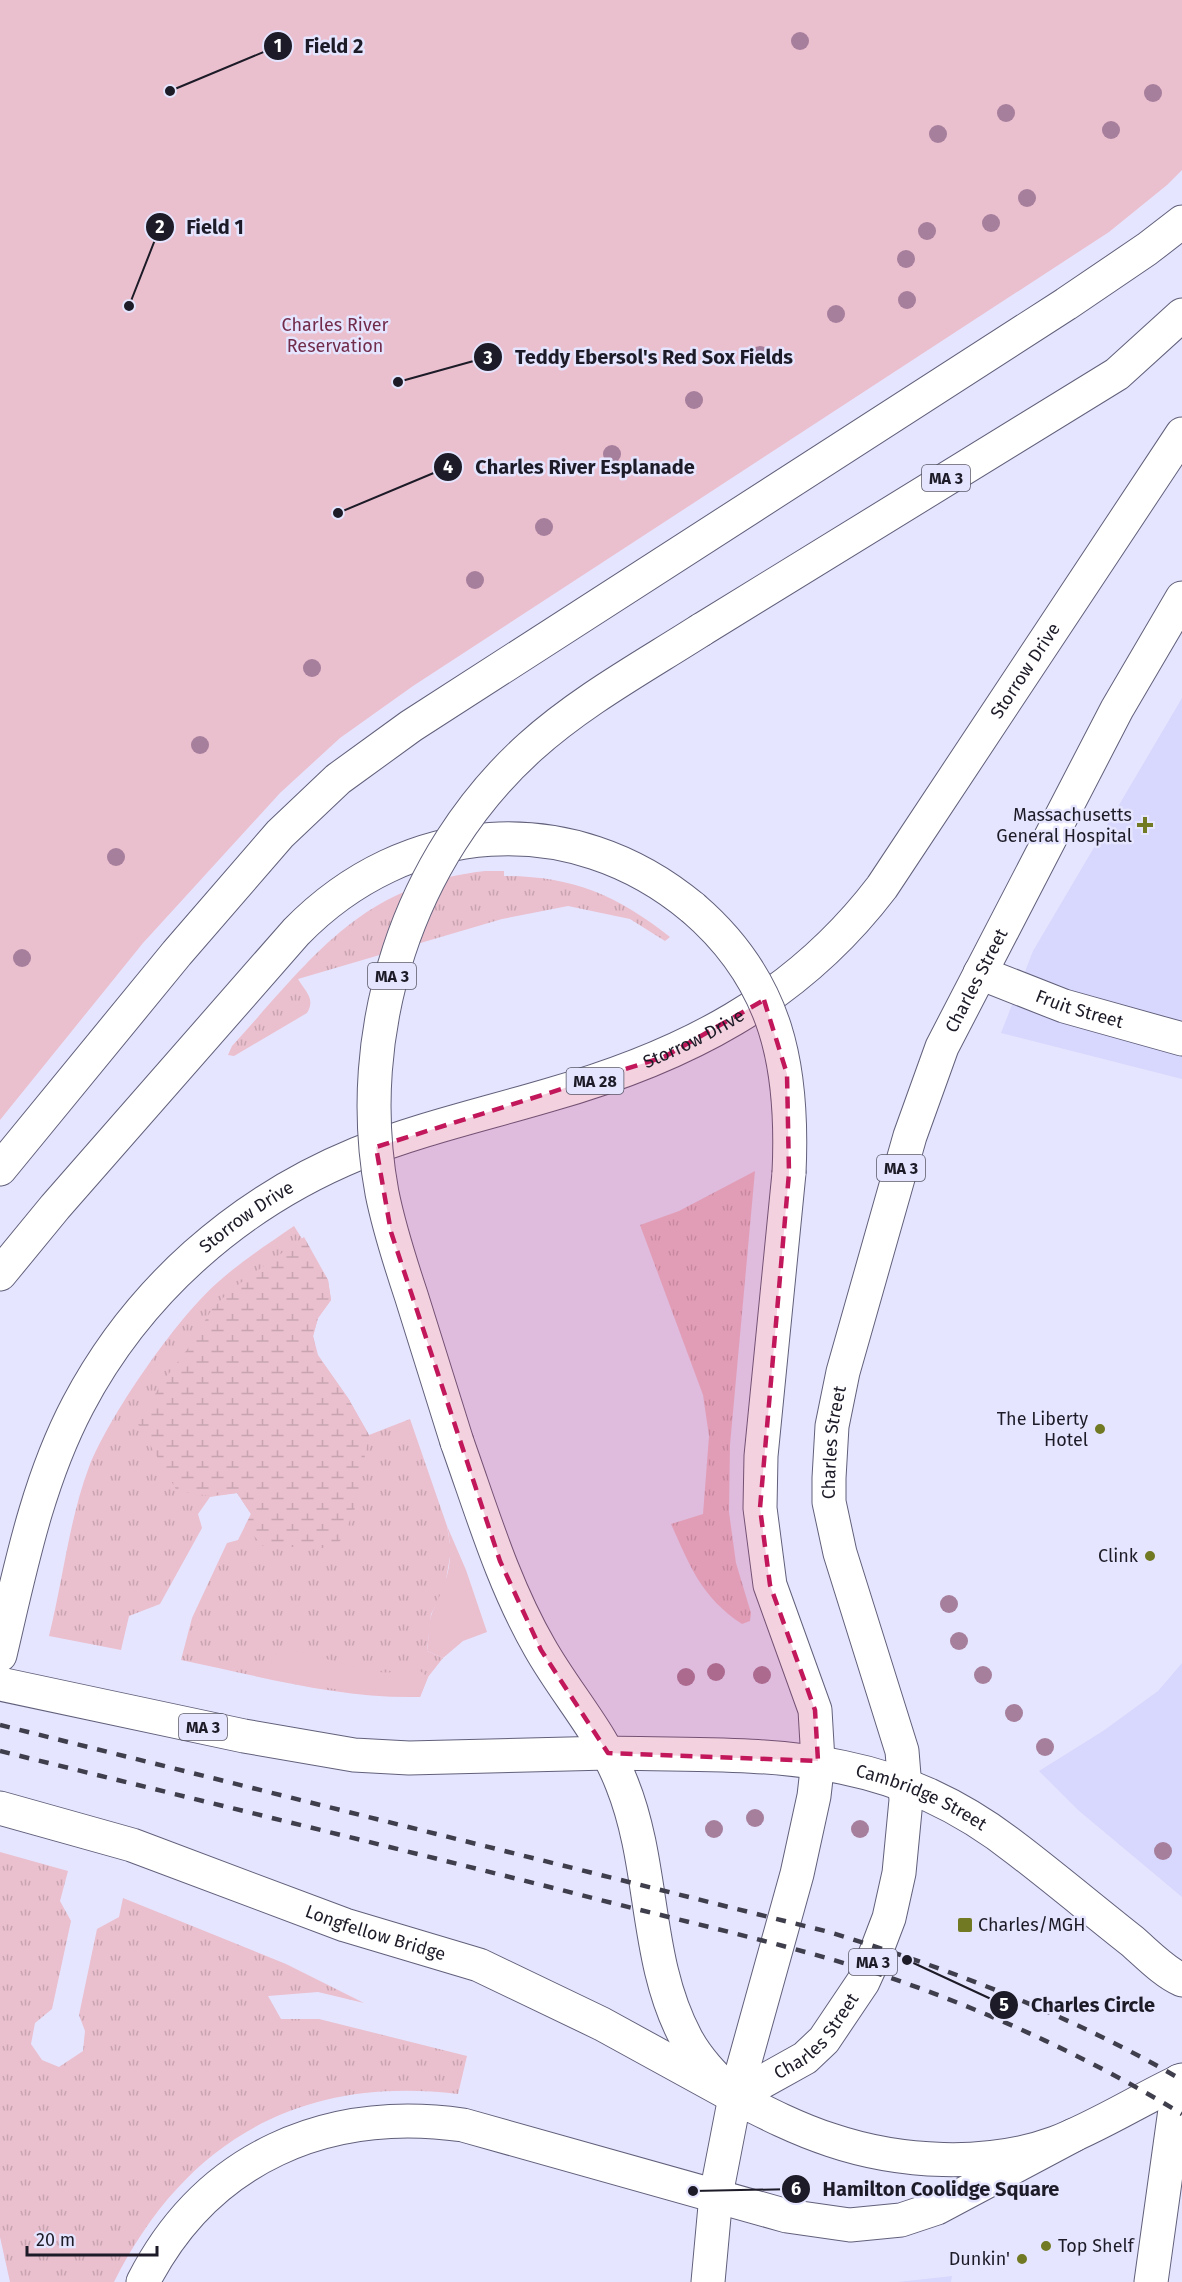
<svg xmlns="http://www.w3.org/2000/svg" width="1182" height="2282" viewBox="0 0 1182 2282" font-family="'Fira Sans',sans-serif">
<style>
.built{fill:#d8d7fd}
.grass{fill:url(#grass-tufts)}
.wetland{fill:url(#wetland-marsh)}
.green{fill:#eabfce}
.lines{fill:none;stroke-linecap:round;stroke-linejoin:round}
.minor-casing{stroke:#61607b;stroke-width:35}
.primary-casing{stroke:#61607b;stroke-width:35}
.trunk-casing{stroke:#61607b;stroke-width:35}
.motorway-casing{stroke:#61607b;stroke-width:35}
.minor{stroke:#fff;stroke-width:33}
.primary{stroke:#fff;stroke-width:33}
.trunk{stroke:#fff;stroke-width:33}
.motorway{stroke:#fff;stroke-width:33}
.rail{stroke:#3f3e4c;stroke-width:4.5;stroke-dasharray:10 10;stroke-linecap:butt}
.motorway-bridge-casing{stroke:#61607b;stroke-width:35;stroke-linecap:butt}
.motorway-bridge{stroke:#fff;stroke-width:33}
.tree{fill:#a67f9c}
.marked{fill:#c2185b;fill-opacity:0.2;stroke:#c2185b;stroke-width:4.5;stroke-dasharray:12 8;stroke-linejoin:round}
.poi-dot{fill:#717923;stroke:#e6e5ff;stroke-width:2}
.labels{text-anchor:middle;dominant-baseline:central;stroke-width:5;stroke-linejoin:round;paint-order:stroke}
.shield{fill:#e6e5ff;stroke:#595868;stroke-width:1.5}
.shield-label{font-size:16px;font-weight:bold;fill:#1c1b27}
.park-label{font-size:18px;fill:#722c4b;stroke:#e6e5ff}
.street-label{font-size:18px;fill:#1c1b27;stroke:#e6e5ff}
.poi-label{font-size:18px;fill:#1c1b27;stroke:#e6e5ff;text-anchor:end}
.leader{fill:none;stroke:#1c1b27;stroke-width:2}
.callout-dot{fill:#1c1b27;stroke:#e6e5ff;stroke-width:2}
.mark-label{font-size:18px;text-anchor:middle;font-weight:bold;fill:#fff}
.callout-label{font-size:20px;text-anchor:middle;font-weight:bold;fill:#1c1b27;stroke:#e6e5ff;stroke-width:5;stroke-linejoin:round;paint-order:stroke}
</style>
<defs>
<pattern id="grass-tufts" width="24" height="20" patternUnits="userSpaceOnUse" patternTransform="scale(1.5)"><rect width="24" height="20" fill="#eabfce"/><path d="M3 7l-1-3M5 7V3M7 7l1-3M15 17l-1-3M17 17v-4M19 17l1-3" fill="none" stroke="#c8a4b1"/></pattern>
<pattern id="wetland-marsh" width="20" height="14" patternUnits="userSpaceOnUse" patternTransform="scale(1.5)"><rect width="20" height="14" fill="#eabfce"/><path d="M1 5h8M5 5V1M11 12h8M15 12V8" fill="none" stroke="#c8a4b1"/></pattern>
</defs>
<rect width="100%" height="100%" fill="#e6e5ff"/>
<path class="built" d="M 1182,698 L 1182,1079 L 1001,1033 L 1033,951 Z
M 1182,1663 L 1182,1897 L 1078,1810 L 1039,1771 L 1103,1731 L 1158,1691 Z
M 952,2276 L 951,2282 L 898,2282 Z"/>
<path class="grass" d="M 485,871 L 504,871 L 504,876 C 572,876 617,895 670,937 L 665,941 L 630,919 L 568,906 L 502,919 L 298,979 C 305,991 316,999 307,1013 L 234,1056 L 228,1055 L 232,1046 C 311,960 359,885 485,871 Z
M 755,1171 L 730,1445 L 729,1512 L 736,1563 L 751,1613 L 750,1621 L 742,1624 C 701,1597 690,1566 671,1524 L 703,1514 L 709,1436 L 703,1395 L 640,1225 L 679,1211 Z
M 294,1226 L 328,1280 L 331,1300 L 318,1318 L 313,1336 L 318,1355 L 348,1398 L 369,1435 L 410,1419 L 447,1526 L 451,1551 L 444,1591 L 431,1614 L 427,1651 L 443,1658 L 428,1677 L 420,1697 C 340,1699 259,1676 181,1660 L 192,1618 L 227,1543 L 238,1540 L 251,1514 L 237,1493 L 210,1497 L 198,1514 L 202,1528 L 160,1604 L 129,1616 L 121,1650 L 49,1636 C 63,1580 69,1520 89,1467 C 109,1416 176,1319 217,1283 C 240,1262 268,1244 294,1226 Z
M 0,1852 L 68,1871 L 60,1901 L 71,1921 L 52,2009 L 35,2023 L 31,2044 L 42,2060 L 59,2067 L 83,2051 L 85,2031 L 79,2015 L 97,1929 L 119,1917 L 123,1898 L 286,1964 L 364,2003 L 318,1992 L 268,1996 L 281,2019 L 319,2019 L 467,2056 L 458,2094 C 301,2075 185,2140 114,2282 L 10,2282 L 0,2237 Z"/>
<path class="wetland" d="M 304,1237 L 328,1280 L 331,1300 L 318,1318 L 313,1336 L 317,1355 L 348,1398 L 369,1435 L 354,1512 L 340,1541 L 323,1548 L 263,1546 L 245,1526 L 251,1514 L 237,1493 L 210,1496 L 177,1491 L 138,1424 L 161,1384 L 189,1347 L 212,1309 L 232,1289 Z"/>
<path class="green" d="M 0,0 L 1182,0 L 1182,170 L 1167,185 L 1109,232 L 413,686 L 340,738 L 280,793 L 143,943 L 0,1120 Z
M 447,1526 L 466,1570 L 487,1632 L 463,1641 L 443,1658 L 427,1651 C 429,1640 428,1623 432,1613 C 447,1581 455,1562 447,1526 Z
M 280,1649 C 307,1650 377,1677 391,1672 C 396,1670 402,1664 407,1661 L 428,1677 L 420,1697 L 364,1694 L 270,1678 L 272,1658 Z"/>
<g class="lines">
<defs>
<g id="minor">
<path id="s1" d="M 980,973 L 1064,1006 L 1182,1039"/>
<path d="M 1151,2282 L 1179,2081"/>
</g>
<g id="primary">
<path id="s2" d="M 608,1753 C 765,1756 887,1746 1018,1850 C 1057,1880 1094,1911 1132,1941 C 1147,1954 1164,1972 1182,1980"/>
<path d="M 708,2282 L 716,2195 L 735,2097 C 766,2113 797,2129 831,2140 C 899,2163 987,2168 1055,2143 C 1099,2126 1139,2100 1182,2080"/>
</g>
<g id="trunk">
<path d="M 0,1684 L 244,1736 L 354,1755 L 409,1758 L 608,1753"/>
<path id="s3" d="M 0,1808 L 132,1845 L 345,1925 L 479,1965 L 602,2024 L 735,2097 L 805,2058 L 824,2040 L 863,1982 L 873,1960 L 889,1918 L 899,1873 L 906,1800 L 902,1751 L 840,1553 L 829,1502 L 829,1478 L 832,1426 L 843,1372 L 910,1136 L 942,1047 L 1117,709 L 1182,598"/>
<path d="M 143,2282 C 207,2157 327,2106 463,2125 L 787,2216 L 850,2225 L 901,2220 L 937,2208 L 1074,2135"/>
</g>
<g id="motorway">
<path d="M 701,630 L 1117,374 L 1182,315"/>
<path d="M 0,1169 L 177,953 L 280,834 L 338,779 L 411,726 L 1066,304 L 1147,249 L 1182,222"/>
<path d="M 0,1274 L 55,1207 L 296,932 C 406,819 571,806 693,908"/>
<path d="M 457,1442 C 482,1512 503,1584 540,1648 C 566,1694 603,1734 622,1784 C 655,1866 644,1960 686,2038 C 698,2061 717,2079 735,2097"/>
<path id="s4" d="M 0,1655 C 20,1570 37,1483 78,1405 C 138,1291 238,1203 357,1154 C 419,1129 485,1114 549,1095 C 683,1057 796,1000 882,887 L 1182,434"/>
<path d="M 735,2097 L 797,1874 L 814,1796 L 818,1761 L 815,1710 L 770,1585 L 760,1508 L 761,1456 L 789,1173"/>
</g>
</defs>
<use href="#minor" class="minor-casing"/>
<use href="#primary" class="primary-casing"/>
<use href="#trunk" class="trunk-casing"/>
<use href="#motorway" class="motorway-casing"/>
<use href="#minor" class="minor"/>
<use href="#primary" class="primary"/>
<use href="#trunk" class="trunk"/>
<use href="#motorway" class="motorway"/>
<path class="rail" d="M 0,1725 L 829,1932 C 950,1969 1071,2015 1182,2080
M 0,1751 C 194,1799 388,1846 581,1895 C 681,1921 784,1943 882,1975 C 986,2010 1088,2057 1182,2114"/>
<defs>
<path id="motorway-bridge" d="M 693,908 C 778,981 794,1067 789,1173
M 457,1442 C 442,1393 426,1344 411,1295 C 400,1262 389,1228 382,1193 C 352,1032 408,857 530,747 C 581,701 643,667 701,630"/>
</defs>
<use href="#motorway-bridge" class="motorway-bridge-casing"/>
<use href="#motorway-bridge" class="motorway-bridge"/>
</g>
<g class="tree">
<circle cx="800" cy="41" r="9"/>
<circle cx="1153" cy="93" r="9"/>
<circle cx="1006" cy="113" r="9"/>
<circle cx="1111" cy="130" r="9"/>
<circle cx="938" cy="134" r="9"/>
<circle cx="1027" cy="198" r="9"/>
<circle cx="991" cy="223" r="9"/>
<circle cx="927" cy="231" r="9"/>
<circle cx="906" cy="259" r="9"/>
<circle cx="907" cy="300" r="9"/>
<circle cx="836" cy="314" r="9"/>
<circle cx="760" cy="355" r="9"/>
<circle cx="694" cy="400" r="9"/>
<circle cx="612" cy="454" r="9"/>
<circle cx="544" cy="527" r="9"/>
<circle cx="475" cy="580" r="9"/>
<circle cx="312" cy="668" r="9"/>
<circle cx="200" cy="745" r="9"/>
<circle cx="116" cy="857" r="9"/>
<circle cx="22" cy="958" r="9"/>
<circle cx="949" cy="1604" r="9"/>
<circle cx="959" cy="1641" r="9"/>
<circle cx="716" cy="1672" r="9"/>
<circle cx="762" cy="1675" r="9"/>
<circle cx="983" cy="1675" r="9"/>
<circle cx="686" cy="1677" r="9"/>
<circle cx="1014" cy="1713" r="9"/>
<circle cx="1045" cy="1747" r="9"/>
<circle cx="755" cy="1818" r="9"/>
<circle cx="714" cy="1829" r="9"/>
<circle cx="860" cy="1829" r="9"/>
<circle cx="1163" cy="1851" r="9"/>
</g>
<path class="marked" d="M 764,1000 L 787,1074 L 789,1173 L 760,1508 L 770,1585 L 815,1710 L 818,1761 L 608,1753 L 541,1650 L 500,1561 L 391,1232 L 376,1147 L 664,1057 Z"/>
<g class="poi-dot">
<path d="M1142 816h6v6h6v6h-6v6h-6v-6h-6v-6h6z"/>
<circle cx="1100" cy="1429" r="6"/>
<circle cx="1150" cy="1556" r="6"/>
<rect x="957" y="1917" width="16" height="16" rx="3"/>
<circle cx="1046" cy="2246" r="6"/>
<circle cx="1022" cy="2259" r="6"/>
</g>
<g class="labels">
<g class="shield">
<rect x="922" y="465" width="48" height="26" rx="4.5"/>
<rect x="368" y="963" width="48" height="26" rx="4.5"/>
<rect x="566.5" y="1068" width="57" height="26" rx="4.5"/>
<rect x="877" y="1155" width="48" height="26" rx="4.5"/>
<rect x="179" y="1714" width="48" height="26" rx="4.5"/>
<rect x="849" y="1949" width="48" height="26" rx="4.5"/>
</g>
<g class="shield-label">
<text x="946" y="478">MA 3</text>
<text x="392" y="976">MA 3</text>
<text x="595" y="1081">MA 28</text>
<text x="901" y="1168">MA 3</text>
<text x="203" y="1727">MA 3</text>
<text x="873" y="1962">MA 3</text>
</g>
<g class="park-label">
<text x="335" y="325">Charles River<tspan x="335" dy="21">Reservation</tspan></text>
</g>
<g class="street-label">
<text stroke="none"><textPath href="#s4" startOffset="1506">Storrow Drive</textPath></text>
<text stroke="none"><textPath href="#s3" startOffset="2012">Charles Street</textPath></text>
<text stroke="none"><textPath href="#s1" startOffset="106">Fruit Street</textPath></text>
<text stroke="none"><textPath href="#s4" startOffset="1002">Storrow Drive</textPath></text>
<text stroke="none"><textPath href="#s4" startOffset="518">Storrow Drive</textPath></text>
<text stroke="none"><textPath href="#s3" startOffset="1526">Charles Street</textPath></text>
<text stroke="none"><textPath href="#s2" startOffset="320">Cambridge Street</textPath></text>
<text stroke="none"><textPath href="#s3" startOffset="396">Longfellow Bridge</textPath></text>
<text stroke="none"><textPath href="#s3" startOffset="896">Charles Street</textPath></text>
</g>
<g class="poi-label">
<text x="1132" y="815">Massachusetts<tspan x="1132" dy="21">General Hospital</tspan></text>
<text x="1088" y="1419">The Liberty<tspan x="1088" dy="21">Hotel</tspan></text>
<text x="1138" y="1556">Clink</text>
<text x="978" y="1925" text-anchor="start">Charles/MGH</text>
<text x="1058" y="2246" text-anchor="start">Top Shelf</text>
<text x="1010" y="2259">Dunkin'</text>
</g>
</g>
<path class="leader" d="M170 91L278 46M129 306L160 227M398 382L488 357M338 513L448 467M907 1960L1004 2005M693 2191L796 2189"/>
<g class="callout-dot">
<circle cx="170" cy="91" r="6"/>
<circle cx="129" cy="306" r="6"/>
<circle cx="398" cy="382" r="6"/>
<circle cx="338" cy="513" r="6"/>
<circle cx="907" cy="1960" r="6"/>
<circle cx="693" cy="2191" r="6"/>
<circle cx="278" cy="46" r="15"/>
<circle cx="160" cy="227" r="15"/>
<circle cx="488" cy="357" r="15"/>
<circle cx="448" cy="467" r="15"/>
<circle cx="1004" cy="2005" r="15"/>
<circle cx="796" cy="2189" r="15"/>
</g>
<g class="mark-label">
<text x="278" y="52">1</text>
<text x="160" y="233">2</text>
<text x="488" y="364">3</text>
<text x="448" y="473">4</text>
<text x="1004" y="2011">5</text>
<text x="796" y="2195">6</text>
</g>
<g class="callout-label">
<text x="334" y="53">Field 2</text>
<text x="215" y="234">Field 1</text>
<text x="654" y="364">Teddy Ebersol's Red Sox Fields</text>
<text x="585" y="474">Charles River Esplanade</text>
<text x="1093" y="2012">Charles Circle</text>
<text x="941" y="2196">Hamilton Coolidge Square</text>
</g>
<path d="M27 2246v9h130v-9" fill="none" stroke="#1c1b27" stroke-width="3"/>
<text x="36" y="2246" font-size="18" fill="#1c1b27" stroke="#e6e5ff" stroke-width="4.5" paint-order="stroke">20 m</text>
</svg>
